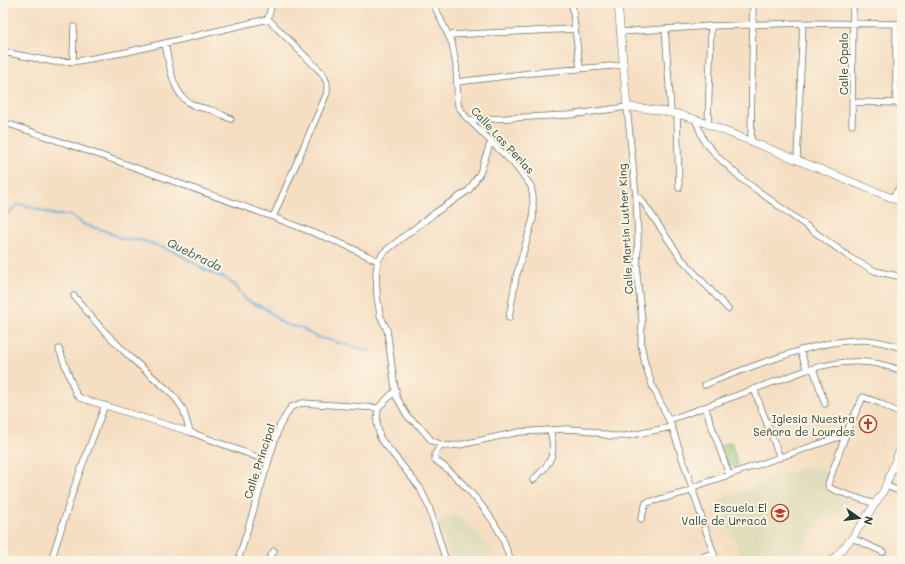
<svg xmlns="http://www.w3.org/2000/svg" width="905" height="564" viewBox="0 0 905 564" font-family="Mali,sans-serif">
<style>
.built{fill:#e0ddbb}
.green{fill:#8ec477;stroke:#568056}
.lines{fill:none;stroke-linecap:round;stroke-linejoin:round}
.stream{stroke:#69aedf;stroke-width:2}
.minor-casing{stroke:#6a7566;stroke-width:7}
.tertiary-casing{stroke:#6a7566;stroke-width:8}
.minor{stroke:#fff;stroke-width:5.5}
.tertiary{stroke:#fff;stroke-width:7}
.labels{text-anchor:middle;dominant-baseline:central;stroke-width:4;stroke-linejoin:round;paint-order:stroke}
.street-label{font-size:11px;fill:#1f3d34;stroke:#fcf5e5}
.poi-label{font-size:11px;fill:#1f3d34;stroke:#fcf5e5;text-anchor:end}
.water-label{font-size:12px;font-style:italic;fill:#32595f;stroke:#fcf5e5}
</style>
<rect width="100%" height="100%" fill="#fcf5e5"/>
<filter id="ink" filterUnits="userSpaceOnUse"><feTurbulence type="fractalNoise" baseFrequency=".025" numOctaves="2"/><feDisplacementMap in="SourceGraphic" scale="8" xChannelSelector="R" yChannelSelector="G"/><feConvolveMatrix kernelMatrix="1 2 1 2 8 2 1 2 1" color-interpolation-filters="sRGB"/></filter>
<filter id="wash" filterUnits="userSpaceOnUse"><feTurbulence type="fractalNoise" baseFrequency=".012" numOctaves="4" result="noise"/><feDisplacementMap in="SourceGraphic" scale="16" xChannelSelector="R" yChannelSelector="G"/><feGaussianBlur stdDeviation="0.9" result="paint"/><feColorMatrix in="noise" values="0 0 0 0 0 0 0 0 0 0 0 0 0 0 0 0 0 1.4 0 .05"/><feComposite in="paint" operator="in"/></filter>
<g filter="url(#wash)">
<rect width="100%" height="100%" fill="#f5dec2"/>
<path class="built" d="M 813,464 L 830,473 L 826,483 L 826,489 L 829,494 L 841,500 L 854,503 L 819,523 L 795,561 L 743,561 L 718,500 Z
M 456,513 L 479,535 L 496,554 L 482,561 L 452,561 L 439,521 Z"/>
<path class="green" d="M 731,442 L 738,465 L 727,469 L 720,446 Z"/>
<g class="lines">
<path class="stream" d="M 3,217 C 11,213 11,207 21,204 L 56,215 L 70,215 L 85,225 L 106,231 L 120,238 L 127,240 L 141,240 L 176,252 L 203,269 L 225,278 L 236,286 L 246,300 L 254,304 L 265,308 L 281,322 L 287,325 L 302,328 L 314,336 L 321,338 L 370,351"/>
</g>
</g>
<g filter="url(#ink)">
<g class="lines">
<defs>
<path id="minor" d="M 433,3 L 452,43 L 456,65 L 458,105 L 465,116 L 514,164 L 531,186 L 533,197 L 533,219 L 516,277 L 509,318
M 572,3 L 580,69
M 268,19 L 323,74 L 327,83 L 327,93 L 273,217
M 268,19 L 272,3
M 896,24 L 896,103
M 665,29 L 671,112
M 620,32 L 711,26 L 803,23 L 902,24
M 448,35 L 575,29
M 165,43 C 169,63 172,96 193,105 C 199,108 205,108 211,110 C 218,112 224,116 231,119
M 3,52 L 55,62 L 78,61 L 127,52 L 268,19
M 73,61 L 74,27
M 457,82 L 531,73 L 623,65
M 853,102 L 902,103
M 677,113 L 679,188
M 695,119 L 704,141 L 718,157 L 743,180 L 852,259 L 875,271 L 902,277
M 470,120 L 569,115 L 627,107 L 636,196 L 638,237 L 637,276 L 642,320 L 641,344 L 645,364 L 652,385 L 672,427 L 716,561
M 3,122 L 114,160 L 273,217 L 345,245 L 378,261
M 708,124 L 711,26
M 852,125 L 853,3
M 491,141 L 480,173 L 469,190 L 435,213 L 407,234 L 383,253 L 378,261 L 376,271 L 377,296 L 380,315 L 387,330 L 396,396 L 408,417 L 420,427 L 432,441 L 446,446 L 459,445 L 519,432 L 566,429 L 585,430 L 610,436 L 626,436 L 672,427
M 751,142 L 753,3
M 797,160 L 803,23
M 636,196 L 641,199 L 680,257 L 728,309
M 892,198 L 902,184
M 74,296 L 101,328 L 131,358 L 169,391 L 177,400 L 183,409 L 190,432
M 59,349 L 76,394 L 80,398 L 190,432 L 268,461
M 800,350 L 807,370
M 813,368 L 825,404
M 705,385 C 725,376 745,369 765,362 C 797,351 829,340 863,340 C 876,340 890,344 902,348
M 754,389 L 780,458
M 396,390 L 378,408 L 377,423 L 380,438 L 420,488 L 429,507 L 446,561
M 705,407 L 729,475
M 669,420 L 807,370 C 840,360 869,358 902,371
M 441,445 L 435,454 L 435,460 C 458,475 489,511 501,535 C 505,543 507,553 511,561
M 533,480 C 551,463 557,455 550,430
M 886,486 L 902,492
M 693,487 L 842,436 L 846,432
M 875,504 L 834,490 L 829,487 L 828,484 L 847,431 L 863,397 L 880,403 L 902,415
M 641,519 L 646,503 L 694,490
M 852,538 L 883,552
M 51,561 L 75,485 L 105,405
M 238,561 L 279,427 L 291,407 L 302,403 L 378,408
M 268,561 L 274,551
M 689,561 L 714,553"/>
<path id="tertiary" d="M 618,3 L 627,107 C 651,108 672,112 695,119 L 902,202
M 832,561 L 852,538 L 883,492 L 902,444"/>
</defs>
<use href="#minor" class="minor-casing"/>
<use href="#tertiary" class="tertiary-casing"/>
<use href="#minor" class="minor"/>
<use href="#tertiary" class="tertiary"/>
</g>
</g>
<defs>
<symbol id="church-ring" viewBox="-11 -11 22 22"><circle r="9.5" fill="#fcf5e5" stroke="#c8321e" stroke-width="1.5"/><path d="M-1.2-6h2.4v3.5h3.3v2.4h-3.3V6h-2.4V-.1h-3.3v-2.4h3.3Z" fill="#c8321e"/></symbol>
<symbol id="school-ring" viewBox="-11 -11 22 22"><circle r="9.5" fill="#fcf5e5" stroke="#c8321e" stroke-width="1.5"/><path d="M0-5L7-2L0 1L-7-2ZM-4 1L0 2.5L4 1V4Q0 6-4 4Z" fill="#c8321e"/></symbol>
</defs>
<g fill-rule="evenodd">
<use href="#church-ring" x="858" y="414" width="20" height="20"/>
<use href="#school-ring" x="770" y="503" width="20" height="20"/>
</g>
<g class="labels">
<g class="street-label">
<text transform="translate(843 64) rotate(-90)">Calle Ópalo</text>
<text transform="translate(503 140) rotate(47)">Calle Las Perlas</text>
<text transform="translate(625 229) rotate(-93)">Calle Martin Luther King</text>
<text transform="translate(259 461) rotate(-72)">Calle Principal</text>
</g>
<g class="poi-label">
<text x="855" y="418">Iglesia Nuestra<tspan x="855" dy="13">Señora de Lourdes</tspan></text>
<text x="767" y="507">Escuela El<tspan x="767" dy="13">Valle de Urracá</tspan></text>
</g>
<g class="water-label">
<text transform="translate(195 254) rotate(26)">Quebrada</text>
</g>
</g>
<rect width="905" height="564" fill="none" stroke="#fcf5e5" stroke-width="16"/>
<g transform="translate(859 518) rotate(104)" stroke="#fcf5e5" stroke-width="3" paint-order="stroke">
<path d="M0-3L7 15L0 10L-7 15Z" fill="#1f3d34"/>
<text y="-6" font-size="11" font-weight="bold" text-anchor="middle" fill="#1f3d34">N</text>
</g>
</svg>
